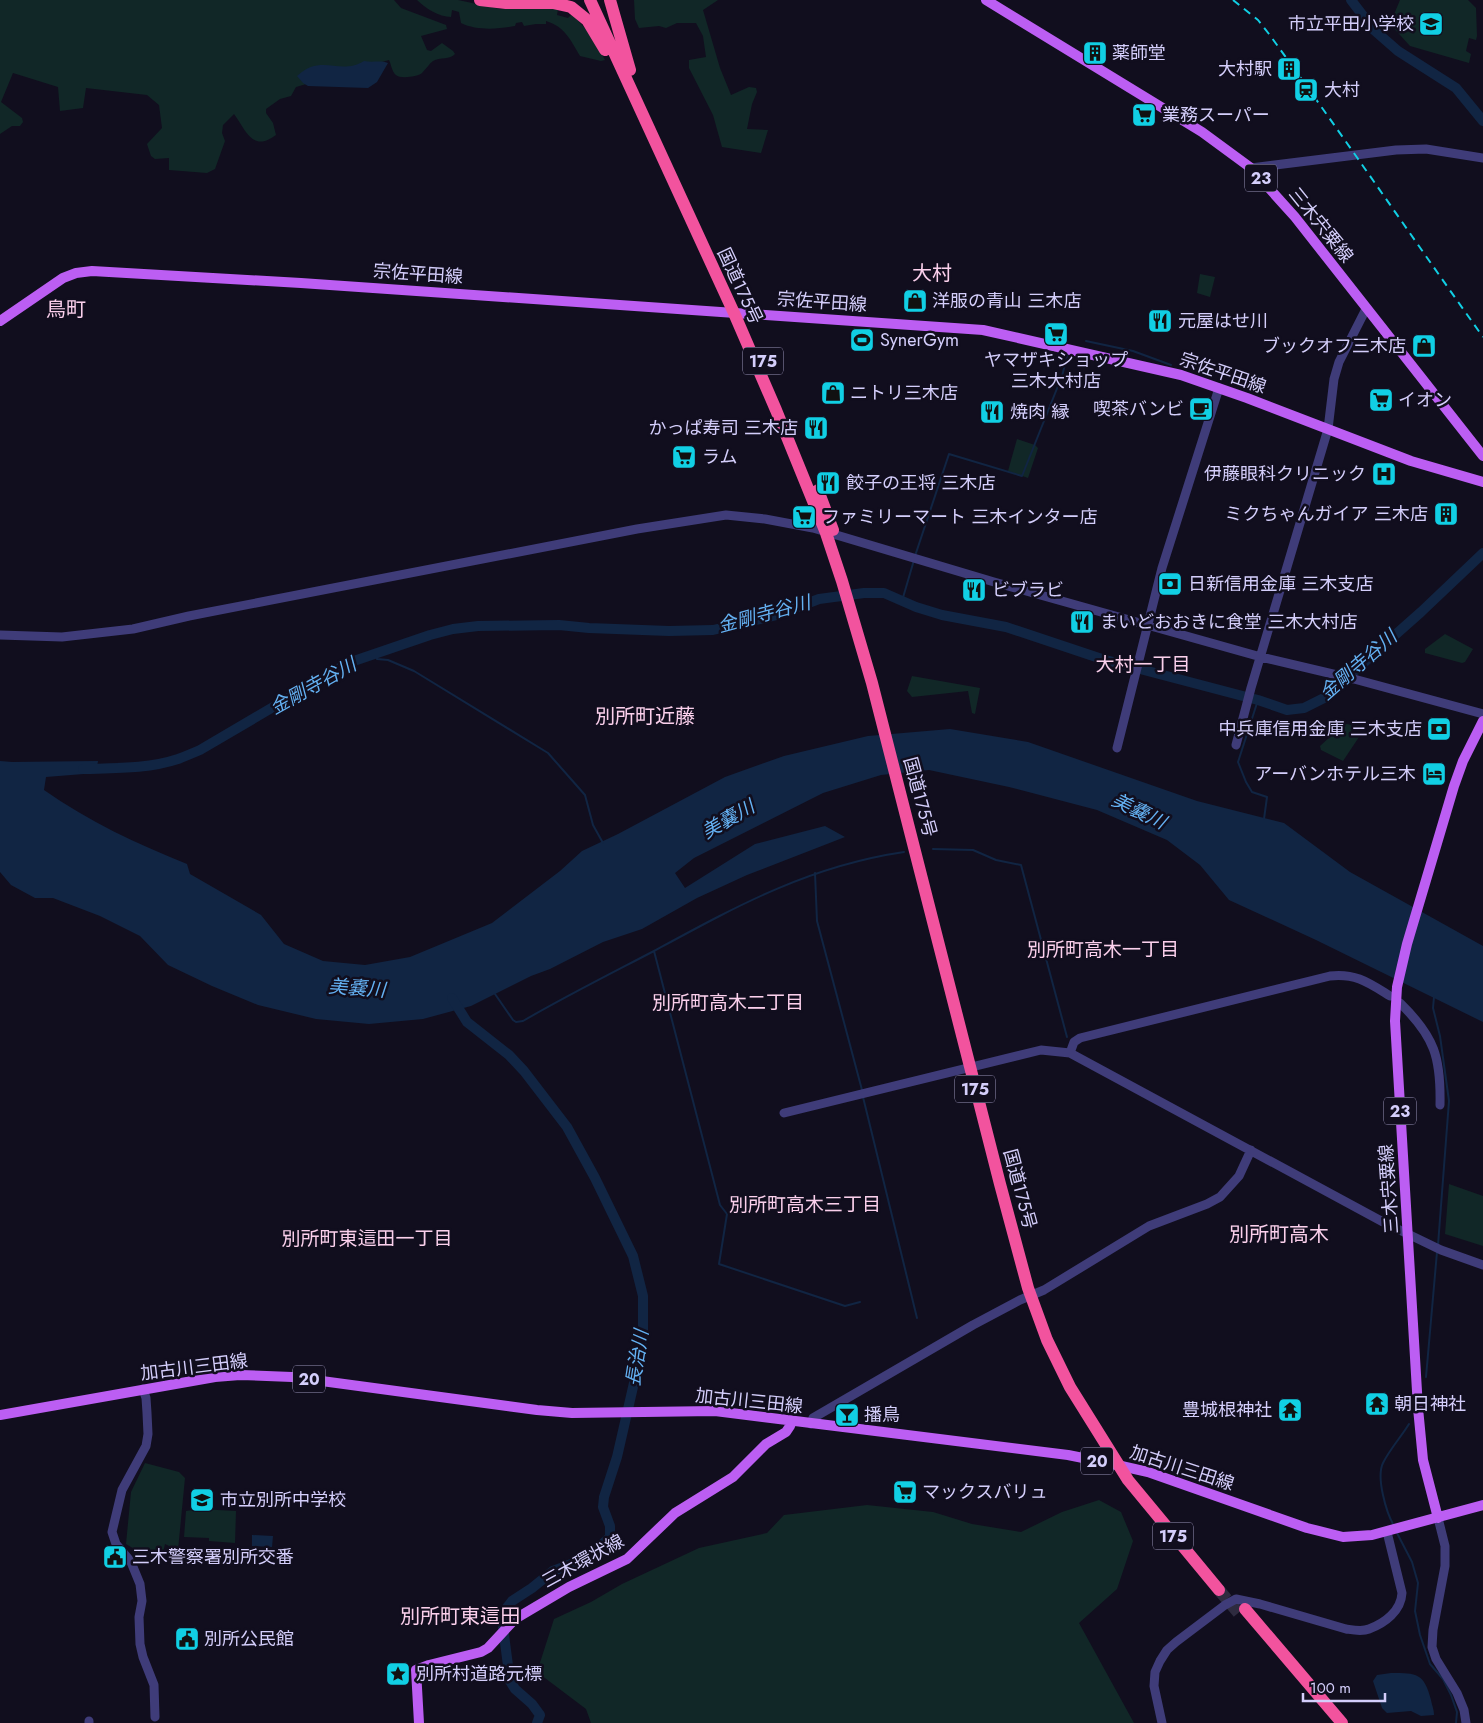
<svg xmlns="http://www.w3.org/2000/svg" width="1483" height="1723" viewBox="0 0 1483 1723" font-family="Jost,'Noto Sans JP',sans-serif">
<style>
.green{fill:#112727}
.water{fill:#112543}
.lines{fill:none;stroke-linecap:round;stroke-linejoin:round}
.stream{stroke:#112543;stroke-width:2}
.river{stroke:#112543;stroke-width:10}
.highway-tunnel{stroke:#2e2b3f;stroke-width:12;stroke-dasharray:12 6;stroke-linecap:butt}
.minor{stroke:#3f3c79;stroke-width:9}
.major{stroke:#bc5ef3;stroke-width:10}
.highway{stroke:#f2539e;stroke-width:12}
.rail{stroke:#11cfe4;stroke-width:2;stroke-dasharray:8 6;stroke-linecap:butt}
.labels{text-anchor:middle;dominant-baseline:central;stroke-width:5;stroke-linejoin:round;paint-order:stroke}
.shield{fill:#110e1e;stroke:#9a94b9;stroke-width:1}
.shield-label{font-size:16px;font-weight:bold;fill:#d4cefb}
.poi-label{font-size:18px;fill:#d4cefb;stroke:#110e1e;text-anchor:start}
.street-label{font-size:18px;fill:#d4cefb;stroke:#110e1e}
.water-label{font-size:19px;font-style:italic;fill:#64b1f3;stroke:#110e1e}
.neighbourhood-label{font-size:19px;fill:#fbd0ec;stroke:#110e1e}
.quarter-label{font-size:20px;fill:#fbd0ec;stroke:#110e1e}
</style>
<rect width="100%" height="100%" fill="#110e1e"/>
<path class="green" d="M 0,0 L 394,0 L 401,8 L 446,25 L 447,29 L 421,36 L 427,50 L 431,51 L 442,43 L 453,51 L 455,54 C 450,60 440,57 433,61 C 429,64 426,69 422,73 C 417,77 400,79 396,75 C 392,72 391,64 389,60 L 296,87 L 291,96 L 280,99 L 266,109 L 266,113 L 273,123 L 276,135 C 252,153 246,130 234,114 L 223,125 L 222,133 L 225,141 L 215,169 L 207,173 L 169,170 L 169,158 L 155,159 L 151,156 L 147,144 L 162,128 L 159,105 L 147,95 L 86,88 L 83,108 L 60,111 L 58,87 L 13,73 L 1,102 L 22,118 L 23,122 L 20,126 L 12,126 L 0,134 Z
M 417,0 L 458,0 L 500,9 L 546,8 L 558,9 L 557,15 L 568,18 L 572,14 L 591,35 L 605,60 L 601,61 L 580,56 C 570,39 565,27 546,21 L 546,24 L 536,24 L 524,26 L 522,22 L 516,23 L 515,26 C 499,29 477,31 461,23 L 459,12 L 452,10 L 451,17 C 439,17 425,8 417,0 Z
M 634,0 L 718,0 L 703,10 L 720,68 L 731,95 L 749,87 L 756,88 L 757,92 L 752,104 L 747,129 L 768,130 L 761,153 L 722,147 L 713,115 L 689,68 L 689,60 L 706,57 L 703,36 L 696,23 L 677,23 L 666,28 L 659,26 L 639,28 L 635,19 Z
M 1400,0 L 1468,0 L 1476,8 L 1477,36 L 1476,40 L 1469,38 L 1466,51 L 1471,54 L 1469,63 L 1410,46 L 1390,24 Z
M 1200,274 L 1215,277 L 1210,297 L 1197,293 Z
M 1017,439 L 1035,445 L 1038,448 L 1028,478 L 1008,471 Z
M 1445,634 L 1473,649 L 1465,662 L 1462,663 L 1425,653 L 1425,649 Z
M 912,676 L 980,688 L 975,714 L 972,713 L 968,691 L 912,697 L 907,691 Z
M 1347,724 L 1365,728 L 1343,761 L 1321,750 L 1320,746 L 1343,725 Z
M 1449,1184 L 1483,1196 L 1483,1246 L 1445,1234 Z
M 145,1463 L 179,1472 L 185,1478 L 178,1550 L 165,1544 L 162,1557 L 141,1553 L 126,1544 L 131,1492 Z
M 1099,1500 L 1121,1512 L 1133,1541 L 1117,1589 L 1079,1623 L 1134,1723 L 591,1723 L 586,1709 L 537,1672 L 554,1619 L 591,1602 L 622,1584 L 699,1548 L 767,1533 L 784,1515 L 867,1505 L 933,1512 L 972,1524 L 1021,1532 L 1062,1512 Z
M 200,1509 L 236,1511 L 235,1543 L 209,1541 L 209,1538 L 184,1537 L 186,1511 Z"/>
<path class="water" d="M 364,61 C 373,63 380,60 388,63 L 377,82 L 368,88 L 308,86 L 303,83 L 297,76 C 322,53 339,76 364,61 Z
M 950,729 L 1028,742 L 1197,801 L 1284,823 L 1350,872 L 1483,946 L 1483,1022 L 1316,940 L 1229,900 L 1200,865 L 1167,840 L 1097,810 L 1009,787 L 929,770 L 881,775 L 823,793 L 694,858 L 675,873 L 685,888 L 755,844 L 825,826 L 845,837 L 747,875 L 697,898 L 642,929 L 603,942 L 550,969 L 531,976 L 471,1006 L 423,1019 L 369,1024 L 316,1019 L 258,1005 L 212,986 L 168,965 L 140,936 L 100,916 L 53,898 L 35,898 L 11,885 L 0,872 L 0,761 L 12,762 L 98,761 L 96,773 L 46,777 L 44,790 C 88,821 137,844 187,864 L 190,874 L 261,915 L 284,944 L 323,961 L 365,965 L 410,957 L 492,923 L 560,871 L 582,851 L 618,834 L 725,777 L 784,756 L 868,736 Z
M 252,1535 L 273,1536 L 272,1547 L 252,1546 Z
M 1391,1673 C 1417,1673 1424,1673 1431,1700 C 1432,1706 1434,1709 1434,1715 L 1421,1716 L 1411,1711 L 1387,1713 L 1382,1708 L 1373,1681 L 1377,1675 Z"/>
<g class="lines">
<path class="stream" d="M 1086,341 L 1133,351 L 1171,365
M 915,556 L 949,454 L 1022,476 L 1062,376 L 1068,353
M 902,601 L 914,560
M 377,652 L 377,659 L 388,660 L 414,671 L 548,753 L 585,795 L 593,825 L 603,843
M 1258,700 L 1238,762 L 1246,782 L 1252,792 L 1267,797 L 1264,819
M 933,849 L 973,850 L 996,860 L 1021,865 L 1067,1037
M 815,873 L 817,921 L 862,1090
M 654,951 L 720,1205 L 727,1214 L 719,1264 L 845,1306 L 860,1302
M 495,994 L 513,1020 L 516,1022 L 523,1021 C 566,996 610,974 654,951 C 737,906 809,866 904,852
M 1434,997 L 1433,1008 L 1440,1036 L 1449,1101 L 1438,1245
M 863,1097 L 917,1318
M 1426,1377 L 1437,1252
M 1394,1526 C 1386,1512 1376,1477 1383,1463 C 1390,1449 1401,1437 1409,1424
M 1397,1533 L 1412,1562 L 1418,1583 L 1415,1611 L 1420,1635 L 1430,1664 L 1443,1679 L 1451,1695 L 1457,1712 L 1456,1723"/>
<path class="river" d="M 1351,0 L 1374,30 L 1398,51 L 1456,88 L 1483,121
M 83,769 C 115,768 148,769 178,759 C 186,756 193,753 200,750 L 348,663 L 430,635 L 453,629 L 478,626 L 559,625 L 589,628 L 669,631 L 713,630 L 777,615 L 819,599 L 864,593 L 884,593 L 916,607 L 942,615 L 1006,627 L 1102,659 L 1258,700 L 1287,710 L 1304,708 L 1324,698 L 1421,612 L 1483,553
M 452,998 L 467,1022 L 509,1055 L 524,1071 L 567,1127 L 595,1178 L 633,1256 L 643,1296 L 643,1334 L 636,1374 L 617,1457 L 604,1497 L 603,1507 L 610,1526 L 610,1537 L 596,1550 L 574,1563 L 553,1571 L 532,1588 L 512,1601 L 505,1610 L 503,1627 L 510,1681 L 515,1689 L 532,1704 L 540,1715 L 537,1723"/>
<path class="highway-tunnel" d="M 1219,1590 L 1241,1616"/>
<path class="minor" d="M 1251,168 L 1396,150 L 1426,149 L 1483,158
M 0,635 L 62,637 L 133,629 L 189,616 L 637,529 L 726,515 L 765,519 L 813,528 L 994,582 L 1261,657 L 1354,679 L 1483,714
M 1236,745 L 1251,688 L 1328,429 L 1334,379 L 1339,362 L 1366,309
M 1117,748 L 1162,568 L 1219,388
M 1400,1003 C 1435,1037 1441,1058 1440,1105
M 1070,1053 L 1074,1042 L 1080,1038 L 1330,976 C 1356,973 1369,983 1390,996
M 784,1113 L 1041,1050 L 1070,1053 L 1383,1222 L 1441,1250 L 1483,1265
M 143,1389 L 146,1398 L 147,1413 L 148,1434 L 146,1446 L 122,1490 L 112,1532 L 116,1544 L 131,1562 L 140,1584 L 142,1601 L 139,1617 L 140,1644 L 143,1657 L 154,1685 L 155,1717
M 811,1424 L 813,1418 L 973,1325 L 1020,1300 L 1044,1290 L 1149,1226 L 1207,1204 L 1220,1197 L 1239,1176 L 1251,1150
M 1438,1518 L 1445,1546 L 1445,1566 L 1433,1630 L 1432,1647 L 1436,1659 L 1457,1693 L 1464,1710 L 1466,1723
M 89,1721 L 89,1723
M 1162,1723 L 1154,1686 L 1155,1672 L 1160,1661 L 1167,1650 L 1176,1642 L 1225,1605 L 1236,1599 L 1260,1604 L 1346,1629 C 1353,1630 1362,1632 1369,1629 C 1385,1623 1401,1611 1402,1593 L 1387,1532"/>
<path class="major" d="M 986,0 L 1202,132 L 1251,168 L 1295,217 L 1483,456
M 0,321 L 63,278 L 76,273 L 92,271 L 301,283 L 983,330 L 1181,375 L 1247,398 L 1411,461 L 1483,482
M 0,1415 L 215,1377 L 240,1375 L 292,1377 L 537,1410 L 572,1413 L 715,1411 L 1068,1455 L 1108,1463 L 1148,1472 L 1307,1528 L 1343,1537 L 1372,1535 L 1483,1505
M 1438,1518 L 1423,1460 L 1418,1408 L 1395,1021 L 1397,987 L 1407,944 L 1454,786 L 1463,761 L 1483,721
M 419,1723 L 416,1670 L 429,1665 L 481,1652 L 488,1648 L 515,1619 L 569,1587 L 627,1559 L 675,1513 L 733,1477 L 766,1444 L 786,1432 L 790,1426 L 791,1421"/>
<path class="highway" d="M 480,0 L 506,3 L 553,3 L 571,7 L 587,20 L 605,50
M 590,0 L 734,313 L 776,410 L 826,533 L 842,581 L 872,683 L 1000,1184 L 1028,1288 L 1047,1340 L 1070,1387 L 1128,1480 L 1219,1590
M 610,0 L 630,70
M 818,490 L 833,530
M 1245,1609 L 1342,1723"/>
<path class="rail" d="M 1233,0 L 1258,20 L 1269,34 C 1342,134 1411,236 1483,337"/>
</g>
<defs>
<symbol id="school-square" viewBox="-11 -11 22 22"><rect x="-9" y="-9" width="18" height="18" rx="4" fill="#11cfe4" stroke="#110e1e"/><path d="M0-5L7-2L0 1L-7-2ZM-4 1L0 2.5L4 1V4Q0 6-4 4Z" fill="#111"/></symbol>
<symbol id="building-square" viewBox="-11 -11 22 22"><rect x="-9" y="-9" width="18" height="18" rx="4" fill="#11cfe4" stroke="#110e1e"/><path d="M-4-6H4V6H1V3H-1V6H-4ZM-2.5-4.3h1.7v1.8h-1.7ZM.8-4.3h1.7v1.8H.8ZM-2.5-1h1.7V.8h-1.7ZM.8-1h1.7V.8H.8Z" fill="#111"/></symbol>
<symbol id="station-square" viewBox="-11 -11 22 22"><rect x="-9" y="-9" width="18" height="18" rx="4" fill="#11cfe4" stroke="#110e1e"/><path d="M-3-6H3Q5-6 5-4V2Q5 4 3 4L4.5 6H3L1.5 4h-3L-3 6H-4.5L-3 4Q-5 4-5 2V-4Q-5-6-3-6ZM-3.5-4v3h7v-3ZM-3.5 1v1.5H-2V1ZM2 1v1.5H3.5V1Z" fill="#111"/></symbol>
<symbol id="supermarket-square" viewBox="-11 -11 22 22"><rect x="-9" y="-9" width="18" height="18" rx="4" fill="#11cfe4" stroke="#110e1e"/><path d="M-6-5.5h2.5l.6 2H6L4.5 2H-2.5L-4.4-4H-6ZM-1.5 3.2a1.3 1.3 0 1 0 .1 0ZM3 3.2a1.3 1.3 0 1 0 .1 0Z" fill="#111"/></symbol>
<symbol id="shop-square" viewBox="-11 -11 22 22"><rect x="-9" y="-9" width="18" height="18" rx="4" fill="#11cfe4" stroke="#110e1e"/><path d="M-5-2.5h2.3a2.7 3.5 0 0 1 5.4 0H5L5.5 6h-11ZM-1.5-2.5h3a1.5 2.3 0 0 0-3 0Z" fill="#111"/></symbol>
<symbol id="restaurant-square" viewBox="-11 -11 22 22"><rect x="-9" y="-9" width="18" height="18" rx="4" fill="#11cfe4" stroke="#110e1e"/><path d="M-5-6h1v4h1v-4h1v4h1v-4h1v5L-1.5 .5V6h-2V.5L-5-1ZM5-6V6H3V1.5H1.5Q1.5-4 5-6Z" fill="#111"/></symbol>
<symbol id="stadium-square" viewBox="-11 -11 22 22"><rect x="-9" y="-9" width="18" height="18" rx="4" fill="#11cfe4" stroke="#110e1e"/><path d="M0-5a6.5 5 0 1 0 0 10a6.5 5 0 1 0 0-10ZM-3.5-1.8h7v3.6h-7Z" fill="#111"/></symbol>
<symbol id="cafe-square" viewBox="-11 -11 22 22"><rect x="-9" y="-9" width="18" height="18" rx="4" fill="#11cfe4" stroke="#110e1e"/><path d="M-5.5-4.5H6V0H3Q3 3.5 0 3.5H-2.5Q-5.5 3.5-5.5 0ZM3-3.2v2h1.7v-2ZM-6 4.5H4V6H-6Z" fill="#111"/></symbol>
<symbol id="hospital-square" viewBox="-11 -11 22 22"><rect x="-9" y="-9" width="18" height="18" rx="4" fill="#11cfe4" stroke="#110e1e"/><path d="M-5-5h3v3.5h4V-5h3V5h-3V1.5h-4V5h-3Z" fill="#111"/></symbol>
<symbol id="bank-square" viewBox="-11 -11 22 22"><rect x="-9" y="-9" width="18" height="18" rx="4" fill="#11cfe4" stroke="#110e1e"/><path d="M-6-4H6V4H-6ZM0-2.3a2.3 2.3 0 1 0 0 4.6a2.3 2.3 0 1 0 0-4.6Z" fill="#111"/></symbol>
<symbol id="hotel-square" viewBox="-11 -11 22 22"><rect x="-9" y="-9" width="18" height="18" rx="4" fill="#11cfe4" stroke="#110e1e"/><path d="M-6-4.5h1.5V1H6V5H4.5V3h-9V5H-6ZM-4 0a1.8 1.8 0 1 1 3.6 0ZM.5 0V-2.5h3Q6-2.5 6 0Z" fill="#111"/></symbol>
<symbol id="temple-square" viewBox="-11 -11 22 22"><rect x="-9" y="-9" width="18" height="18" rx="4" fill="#11cfe4" stroke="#110e1e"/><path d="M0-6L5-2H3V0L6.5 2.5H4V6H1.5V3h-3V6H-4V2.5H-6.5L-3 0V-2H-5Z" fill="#111"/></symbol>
<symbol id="bar-square" viewBox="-11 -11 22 22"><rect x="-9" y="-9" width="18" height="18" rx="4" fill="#11cfe4" stroke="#110e1e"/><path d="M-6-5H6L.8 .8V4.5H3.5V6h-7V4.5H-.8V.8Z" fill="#111"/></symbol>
<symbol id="civic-square" viewBox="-11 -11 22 22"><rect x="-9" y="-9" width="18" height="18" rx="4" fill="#11cfe4" stroke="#110e1e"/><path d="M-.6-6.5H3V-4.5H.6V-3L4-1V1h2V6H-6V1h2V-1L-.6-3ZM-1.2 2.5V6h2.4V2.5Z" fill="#111"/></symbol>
<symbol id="sight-square" viewBox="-11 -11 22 22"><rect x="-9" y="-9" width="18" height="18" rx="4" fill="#11cfe4" stroke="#110e1e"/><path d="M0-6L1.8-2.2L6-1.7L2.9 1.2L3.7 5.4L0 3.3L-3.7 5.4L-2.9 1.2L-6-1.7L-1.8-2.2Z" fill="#111"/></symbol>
</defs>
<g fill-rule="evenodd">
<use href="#school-square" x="1417" y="10" width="28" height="28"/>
<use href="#building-square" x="1081" y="39" width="28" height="28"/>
<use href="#building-square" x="1275" y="55" width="28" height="28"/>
<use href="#station-square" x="1292" y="76" width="28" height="28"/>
<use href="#supermarket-square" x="1130" y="101" width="28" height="28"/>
<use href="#shop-square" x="901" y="287" width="28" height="28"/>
<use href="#restaurant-square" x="1146" y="307" width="28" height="28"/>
<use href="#supermarket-square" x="1042" y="320" width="28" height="28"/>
<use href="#stadium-square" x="848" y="326" width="28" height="28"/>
<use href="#shop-square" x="1410" y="332" width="28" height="28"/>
<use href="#shop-square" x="819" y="379" width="28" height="28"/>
<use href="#supermarket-square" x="1367" y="386" width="28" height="28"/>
<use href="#cafe-square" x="1187" y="395" width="28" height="28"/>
<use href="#restaurant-square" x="978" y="398" width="28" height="28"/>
<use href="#restaurant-square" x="802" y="414" width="28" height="28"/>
<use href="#supermarket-square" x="670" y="443" width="28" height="28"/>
<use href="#hospital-square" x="1370" y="460" width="28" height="28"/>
<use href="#restaurant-square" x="814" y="469" width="28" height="28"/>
<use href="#building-square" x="1432" y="500" width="28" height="28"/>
<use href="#supermarket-square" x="790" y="503" width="28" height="28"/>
<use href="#bank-square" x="1156" y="570" width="28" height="28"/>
<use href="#restaurant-square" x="960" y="576" width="28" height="28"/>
<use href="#restaurant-square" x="1068" y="608" width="28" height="28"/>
<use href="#bank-square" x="1425" y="715" width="28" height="28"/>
<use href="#hotel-square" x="1420" y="760" width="28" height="28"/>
<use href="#temple-square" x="1363" y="1390" width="28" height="28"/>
<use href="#temple-square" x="1276" y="1396" width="28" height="28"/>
<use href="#bar-square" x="833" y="1401" width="28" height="28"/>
<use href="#supermarket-square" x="891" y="1478" width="28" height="28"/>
<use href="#school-square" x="188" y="1486" width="28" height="28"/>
<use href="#civic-square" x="101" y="1543" width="28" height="28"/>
<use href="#civic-square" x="173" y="1625" width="28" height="28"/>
<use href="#sight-square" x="384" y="1660" width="28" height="28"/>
</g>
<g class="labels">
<g class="shield">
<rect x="1245" y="164.5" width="32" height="27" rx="4"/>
<rect x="743" y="347.5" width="40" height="27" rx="4"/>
<rect x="955" y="1075.5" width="40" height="27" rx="4"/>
<rect x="1384" y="1097.5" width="32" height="27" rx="4"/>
<rect x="293" y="1365.5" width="32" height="27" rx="4"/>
<rect x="1081" y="1447.5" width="32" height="27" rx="4"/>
<rect x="1153" y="1522.5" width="40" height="27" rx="4"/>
</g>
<g class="shield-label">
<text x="1261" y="178">23</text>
<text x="763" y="361">175</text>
<text x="975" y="1089">175</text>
<text x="1400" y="1111">23</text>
<text x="309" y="1379">20</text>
<text x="1097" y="1461">20</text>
<text x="1173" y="1536">175</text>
</g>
<g class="poi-label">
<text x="1414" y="24" text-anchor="end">市立平田小学校</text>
<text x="1112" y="53">薬師堂</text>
<text x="1272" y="69" text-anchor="end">大村駅</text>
<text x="1324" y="90">大村</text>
<text x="1162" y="115">業務スーパー</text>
<text x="932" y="301">洋服の青山 三木店</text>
<text x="1178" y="321">元屋はせ川</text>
<text x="880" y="340">SynerGym</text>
<text x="1406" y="346" text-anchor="end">ブックオフ三木店</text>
<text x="1056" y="360" text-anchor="middle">ヤマザキショップ<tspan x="1056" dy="21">三木大村店</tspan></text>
<text x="850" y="393">ニトリ三木店</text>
<text x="1398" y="400">イオン</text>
<text x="1184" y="409" text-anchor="end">喫茶バンビ</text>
<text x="1010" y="412">焼肉 縁</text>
<text x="798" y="428" text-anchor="end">かっぱ寿司 三木店</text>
<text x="702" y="457">ラム</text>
<text x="1366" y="474" text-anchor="end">伊藤眼科クリニック</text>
<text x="846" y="483">餃子の王将 三木店</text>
<text x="1428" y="514" text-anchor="end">ミクちゃんガイア 三木店</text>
<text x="822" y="517">ファミリーマート 三木インター店</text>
<text x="1188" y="584">日新信用金庫 三木支店</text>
<text x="992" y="590">ビブラビ</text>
<text x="1100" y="622">まいどおおきに食堂 三木大村店</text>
<text x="1422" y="729" text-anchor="end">中兵庫信用金庫 三木支店</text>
<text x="1416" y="774" text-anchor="end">アーバンホテル三木</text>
<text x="1394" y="1404">朝日神社</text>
<text x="1272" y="1410" text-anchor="end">豊城根神社</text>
<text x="864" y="1415">播鳥</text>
<text x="922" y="1492">マックスバリュ</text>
<text x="220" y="1500">市立別所中学校</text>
<text x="132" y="1557">三木警察署別所交番</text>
<text x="204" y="1639">別所公民館</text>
<text x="416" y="1674">別所村道路元標</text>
</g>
<g class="street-label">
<text transform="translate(1321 225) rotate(51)">三木宍粟線</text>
<text transform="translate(418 274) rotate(4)">宗佐平田線</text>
<text transform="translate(740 286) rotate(65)">国道175号</text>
<text transform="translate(822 302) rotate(4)">宗佐平田線</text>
<text transform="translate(1223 373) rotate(19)">宗佐平田線</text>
<text transform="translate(920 797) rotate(75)">国道175号</text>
<text transform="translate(1020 1189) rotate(75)">国道175号</text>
<text transform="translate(1389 1189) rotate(-94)">三木宍粟線</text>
<text transform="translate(194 1367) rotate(-7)">加古川三田線</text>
<text transform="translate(749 1401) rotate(6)">加古川三田線</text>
<text transform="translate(1182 1468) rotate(18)">加古川三田線</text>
<text transform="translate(583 1561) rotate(-29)">三木環状線</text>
</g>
<g class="water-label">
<text transform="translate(764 614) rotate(-15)">金剛寺谷川</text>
<text transform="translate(1358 665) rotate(-41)">金剛寺谷川</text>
<text transform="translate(313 686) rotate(-29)">金剛寺谷川</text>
<text transform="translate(1139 811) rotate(26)">美嚢川</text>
<text transform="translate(728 819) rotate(-30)">美嚢川</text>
<text transform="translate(357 988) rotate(4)">美嚢川</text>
<text transform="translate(637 1358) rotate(-81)">長治川</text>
</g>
<g class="neighbourhood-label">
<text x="1143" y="664">大村一丁目</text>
<text x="1103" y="949">別所町高木一丁目</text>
<text x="728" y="1002">別所町高木二丁目</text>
<text x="805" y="1204">別所町高木三丁目</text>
<text x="367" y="1238">別所町東這田一丁目</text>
</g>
<g class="quarter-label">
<text x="932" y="273">大村</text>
<text x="66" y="309">鳥町</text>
<text x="645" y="716">別所町近藤</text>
<text x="1279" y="1234">別所町高木</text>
<text x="460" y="1616">別所町東這田</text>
</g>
</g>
<path d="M1303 1693v8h82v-8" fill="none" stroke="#d4cefb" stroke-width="2.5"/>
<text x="1310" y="1693" font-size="15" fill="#d4cefb" stroke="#110e1e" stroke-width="4" paint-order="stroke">100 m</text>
</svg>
